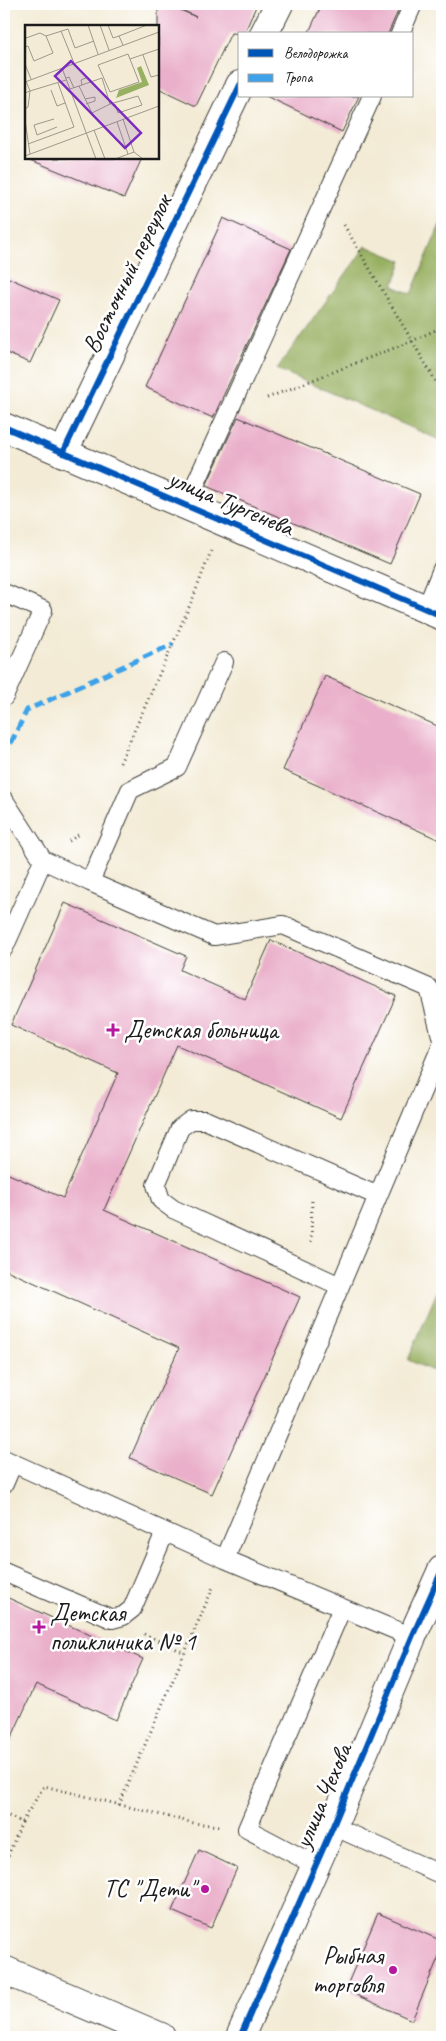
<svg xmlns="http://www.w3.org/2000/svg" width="446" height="2041" viewBox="0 0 446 2041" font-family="Caveat,sans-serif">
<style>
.forest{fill:#98b062;stroke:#5a663f}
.building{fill:#eab0cb}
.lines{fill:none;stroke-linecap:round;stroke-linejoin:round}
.lane-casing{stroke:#3c3b38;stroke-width:20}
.street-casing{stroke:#3c3b38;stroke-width:30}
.secondary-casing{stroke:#3c3b38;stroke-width:30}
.path{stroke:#3c3b38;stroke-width:3;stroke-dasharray:1 4;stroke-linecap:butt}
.lane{stroke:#fff;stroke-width:18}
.street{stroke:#fff;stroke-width:28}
.secondary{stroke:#fff;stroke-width:28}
.quiet{stroke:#3da2ea;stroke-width:5;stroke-dasharray:10 5;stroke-linecap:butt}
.cycleway-casing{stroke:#fff;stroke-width:9}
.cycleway{stroke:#0057b8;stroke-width:6}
.poi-dot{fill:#b5179e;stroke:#fff;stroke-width:2}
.labels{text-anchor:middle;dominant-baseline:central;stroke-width:5;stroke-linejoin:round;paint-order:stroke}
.street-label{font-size:25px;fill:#1c1c1c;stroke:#fff}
.poi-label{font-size:25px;fill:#1c1c1c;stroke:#fff;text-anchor:start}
.inset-road{fill:none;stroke:#9d988b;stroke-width:1}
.view{fill:#7b2cbf;fill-opacity:0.15;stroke:#7b2cbf;stroke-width:2.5}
.inset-edge{fill:none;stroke:#1c1c1c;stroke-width:2.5}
</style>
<rect width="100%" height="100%" fill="#fff"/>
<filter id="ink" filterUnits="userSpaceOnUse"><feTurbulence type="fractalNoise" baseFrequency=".02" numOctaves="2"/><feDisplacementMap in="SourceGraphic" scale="10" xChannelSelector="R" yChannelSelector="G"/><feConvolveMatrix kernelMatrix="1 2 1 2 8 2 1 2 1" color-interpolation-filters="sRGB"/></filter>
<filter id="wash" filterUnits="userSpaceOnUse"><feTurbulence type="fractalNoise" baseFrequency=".0096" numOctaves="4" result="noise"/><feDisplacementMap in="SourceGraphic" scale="20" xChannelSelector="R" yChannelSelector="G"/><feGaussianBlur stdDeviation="1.12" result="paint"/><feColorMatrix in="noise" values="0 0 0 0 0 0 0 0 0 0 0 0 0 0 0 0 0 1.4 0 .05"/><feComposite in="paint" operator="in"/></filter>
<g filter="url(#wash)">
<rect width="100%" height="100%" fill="#f3ebd5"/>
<path class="forest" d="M 442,220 L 442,441 L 277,369 L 366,246 L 402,261 L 393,286 L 411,294 Z
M 442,1280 L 442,1375 L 408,1360 Z"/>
<g id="blocks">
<path class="building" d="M 158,4 L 167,4 L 196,17 L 170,4 L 257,4 L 244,34 L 231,33 L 196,106 L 158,88 Z
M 322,4 L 401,4 L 388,34 L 308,34 Z
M 266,96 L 359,96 L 342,132 Z
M 26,158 L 142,158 L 124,198 Z
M 223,218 L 291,249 L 213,418 L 145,387 Z
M 4,276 L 59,300 L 30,363 L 4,352 Z
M 238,417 L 420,494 L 390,564 L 206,486 Z
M 325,676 L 442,728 L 442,841 L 283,770 Z
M 65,903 L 186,956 L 180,970 L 245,999 L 271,940 L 396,996 L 341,1118 L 177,1045 L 104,1210 L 300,1297 L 212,1494 L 130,1458 L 179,1348 L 4,1269 L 4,1172 L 63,1198 L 118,1073 L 11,1025 Z
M 4,1596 L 143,1659 L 116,1720 L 36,1684 L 4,1754 Z
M 199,1850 L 237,1868 L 211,1928 L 172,1911 Z
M 378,1913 L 442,1941 L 442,1949 L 412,2020 L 345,1990 Z"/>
</g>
</g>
<g filter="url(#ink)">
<use href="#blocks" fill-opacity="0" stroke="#3c3b38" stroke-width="1"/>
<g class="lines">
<defs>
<path id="lane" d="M 400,34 L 413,4
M 186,505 L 372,96
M 4,593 L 43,610 L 4,697
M 426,609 L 442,569
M 4,800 L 43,860 L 90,882 L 214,936 L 283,925 L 429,988 L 442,1040
M 90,882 L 130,790 L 177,767 L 224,662
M 4,948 L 43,860
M 340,1286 L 173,1209 L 161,1200 L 156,1185 L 180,1128 L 191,1120 L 205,1120 L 378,1196
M 4,1459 L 225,1559
M 4,1484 L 13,1463
M 4,1572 L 112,1619 L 123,1616 L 132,1609 L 165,1532
M 412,1637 L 225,1559 L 442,1044
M 333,1826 L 442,1875
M 315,1865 L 247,1829 L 342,1608"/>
<path id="street" d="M 264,34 L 279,4
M 4,427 L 442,616
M 63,453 L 240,85
M 240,2037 L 333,1826 L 412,1637 L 442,1570"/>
<path id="secondary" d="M 4,1970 L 161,2037"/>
</defs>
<use href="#lane" class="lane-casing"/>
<use href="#street" class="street-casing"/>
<use href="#secondary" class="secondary-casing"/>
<path class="path" d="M 344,225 L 442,392
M 267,398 L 412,341 L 442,327
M 120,763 L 193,598 L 211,551
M 69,841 L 81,833
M 311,1242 L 312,1198
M 144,1634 L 185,1653
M 119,1805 L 214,1585
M 4,1814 L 22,1822 L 4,1865
M 22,1822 L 44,1786 L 194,1823 L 219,1826"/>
<use href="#lane" class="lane"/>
<use href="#street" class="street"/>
<use href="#secondary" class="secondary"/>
<path class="quiet" d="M 4,757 L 27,710 L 173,644"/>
<defs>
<path id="cycleway" d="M 4,427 L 442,616
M 63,453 L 240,85
M 240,2037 L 333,1826 L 412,1637 L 442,1570"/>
</defs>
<use href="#cycleway" class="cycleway-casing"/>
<use href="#cycleway" class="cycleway"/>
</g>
</g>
<g class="poi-dot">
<path d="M110.5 1022.5h5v5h5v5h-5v5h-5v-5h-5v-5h5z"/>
<path d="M36.5 1619.5h5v5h5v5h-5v5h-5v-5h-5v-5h5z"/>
<circle cx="205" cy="1889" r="5"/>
<circle cx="393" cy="1970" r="5"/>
</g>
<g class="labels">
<g class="street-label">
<text transform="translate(127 274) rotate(-64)">Восточный переулок</text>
<text transform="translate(231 503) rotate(23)">улица Тургенева</text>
<text transform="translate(323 1796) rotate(-67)">улица Чехова</text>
</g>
<g class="poi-label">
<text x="124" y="1030">Детская больница</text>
<text x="50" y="1613">Детская<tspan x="50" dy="29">поликлиника № 1</tspan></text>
<text x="195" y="1889" text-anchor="end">ТС "Дети"</text>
<text x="383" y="1956" text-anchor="end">Рыбная<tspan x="383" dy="29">торговля</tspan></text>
</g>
</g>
<g transform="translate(25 25)">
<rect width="134" height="134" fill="#f3ebd5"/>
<path d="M 116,41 L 124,60 L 91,73 L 94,65 L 117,57 L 112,43 Z" fill="#98b062"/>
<path class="inset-road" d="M 63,0 L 73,29M 75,0 L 84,25M 83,0 L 88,13 L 94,11 L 98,20M 36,6 L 49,38M 0,9 L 1,13 L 15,8 L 21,11M 94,11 L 122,0M 0,22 L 3,21 L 9,36 L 28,28 L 21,11 L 43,4 L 50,23 L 69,16M 103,29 L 114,57 L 85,67 L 73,40 ZM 118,30 L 126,52 L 134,50M 105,34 L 134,24M 0,39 L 6,54M 37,43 L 71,134M 41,53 L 44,52 L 49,63M 1,56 L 5,66 L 41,55M 0,57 L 134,7M 57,60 L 56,55 L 63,52 L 65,57M 54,61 L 77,53 L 85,79M 45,64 L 54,61 L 67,88 L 85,79 L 113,71 L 117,80 L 93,88 L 90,79M 26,65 L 32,81 L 40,78M 0,68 L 5,66 L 3,82 L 0,84M 60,74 L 70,72 L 70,76 L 61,79M 29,94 L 9,100 L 12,110 L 32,102M 98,94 L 109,127 L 118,134M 0,95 L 5,129M 92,97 L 103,129M 69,105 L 80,134M 3,119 L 49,102 L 33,58M 0,131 L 134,81M 90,134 L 109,127"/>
<path class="view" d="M 46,36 L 116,108 L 100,123 L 30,51 Z"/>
<rect width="134" height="134" class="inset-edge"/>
</g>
<rect width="446" height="2041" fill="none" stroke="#fff" stroke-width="20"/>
<rect x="238" y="32" width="175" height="65" fill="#ffffff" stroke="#a4a4a4"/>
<rect x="248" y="49" width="25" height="8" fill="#0057b8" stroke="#a4a4a4"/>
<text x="284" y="58" font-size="15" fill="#1c1c1c">Велодорожка</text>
<rect x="248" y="74" width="25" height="8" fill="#3da2ea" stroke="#a4a4a4"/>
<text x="284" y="82" font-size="15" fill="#1c1c1c">Тропа</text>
</svg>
